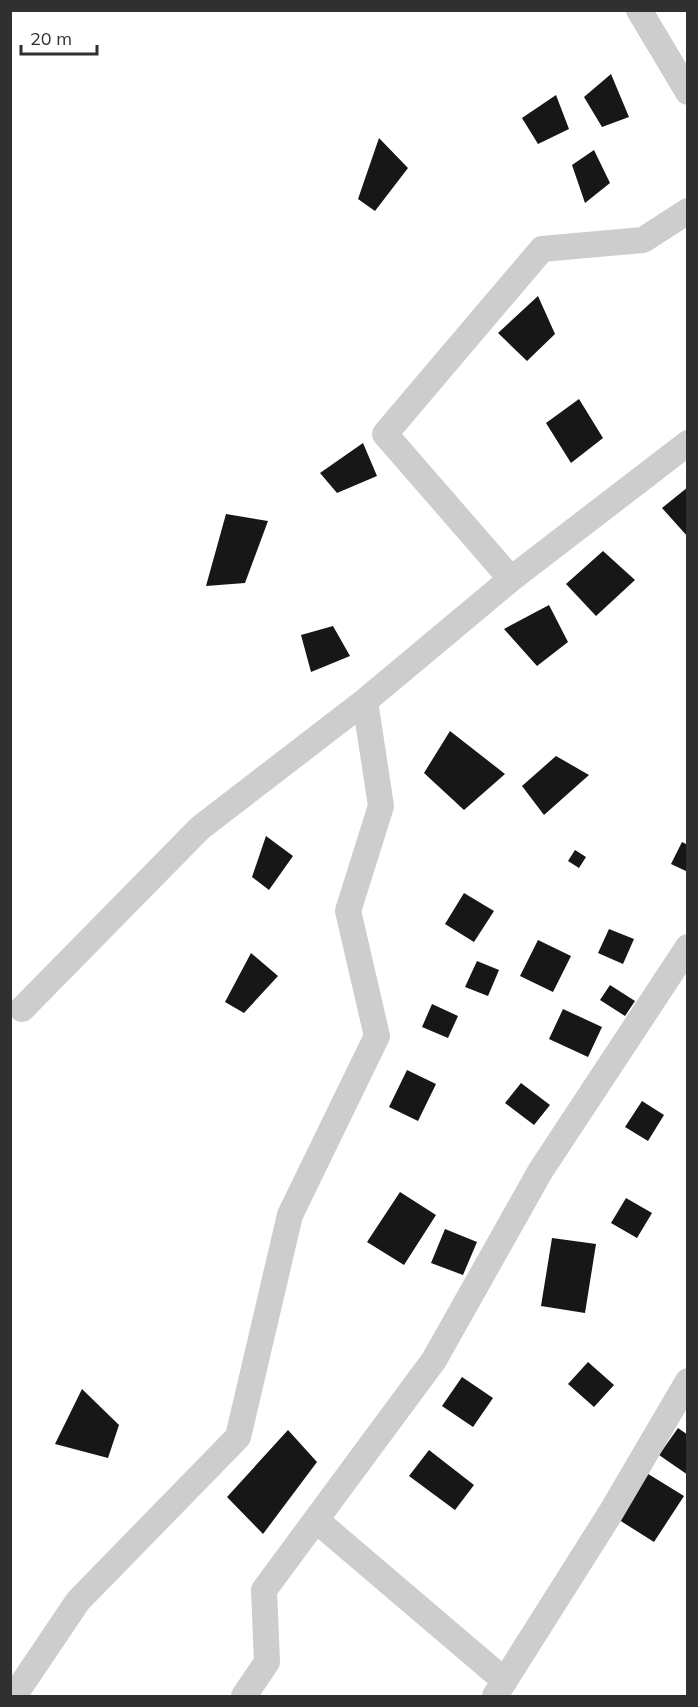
<svg xmlns="http://www.w3.org/2000/svg" width="698" height="1707" viewBox="0 0 698 1707" font-family="Mulish,sans-serif">
<style>
.building{fill:#171717}
.lines{fill:none;stroke-linecap:round;stroke-linejoin:round}
.minor{stroke:#cdcdcd;stroke-width:26}
</style>
<rect width="100%" height="100%" fill="#fff"/>
<path class="building" d="M 611,74 L 629,117 L 602,127 L 584,97 Z
M 556,95 L 569,129 L 538,144 L 522,118 Z
M 379,138 L 408,168 L 375,211 L 358,199 Z
M 594,150 L 610,183 L 585,203 L 572,165 Z
M 538,296 L 555,334 L 527,361 L 498,333 Z
M 579,399 L 603,438 L 571,463 L 546,423 Z
M 363,443 L 377,476 L 337,493 L 320,473 Z
M 688,487 L 688,537 L 662,508 Z
M 226,514 L 268,521 L 245,583 L 206,586 Z
M 603,551 L 635,580 L 596,616 L 566,584 Z
M 549,605 L 568,642 L 537,666 L 504,629 Z
M 333,626 L 350,656 L 311,672 L 301,635 Z
M 450,731 L 505,774 L 464,810 L 424,773 Z
M 556,756 L 589,775 L 544,815 L 522,786 Z
M 266,836 L 293,856 L 269,890 L 252,877 Z
M 682,842 L 688,845 L 688,872 L 671,864 Z
M 575,850 L 586,857 L 579,868 L 568,861 Z
M 464,893 L 494,911 L 474,942 L 445,924 Z
M 609,929 L 634,939 L 623,964 L 598,953 Z
M 538,940 L 571,956 L 553,992 L 520,976 Z
M 251,953 L 278,976 L 244,1013 L 225,1002 Z
M 477,961 L 499,970 L 488,996 L 465,987 Z
M 610,985 L 635,1001 L 625,1016 L 600,1000 Z
M 432,1004 L 458,1016 L 448,1038 L 422,1027 Z
M 563,1009 L 602,1027 L 588,1057 L 549,1039 Z
M 407,1070 L 436,1084 L 418,1121 L 389,1107 Z
M 521,1083 L 550,1105 L 534,1125 L 505,1103 Z
M 642,1101 L 664,1115 L 648,1141 L 625,1127 Z
M 400,1192 L 436,1215 L 404,1265 L 367,1242 Z
M 626,1198 L 652,1213 L 637,1238 L 611,1223 Z
M 445,1229 L 477,1242 L 463,1275 L 431,1263 Z
M 552,1238 L 596,1244 L 585,1313 L 541,1306 Z
M 588,1362 L 614,1385 L 594,1407 L 568,1384 Z
M 462,1377 L 493,1398 L 473,1427 L 442,1406 Z
M 82,1389 L 119,1425 L 108,1458 L 55,1444 Z
M 678,1428 L 688,1435 L 688,1475 L 659,1455 Z
M 288,1430 L 317,1462 L 263,1534 L 227,1497 Z
M 429,1450 L 474,1485 L 455,1510 L 409,1476 Z
M 645,1472 L 684,1496 L 654,1542 L 616,1518 Z"/>
<g class="lines">
<path class="minor" d="M 639,10 L 688,92
M 511,579 L 385,434 L 542,249 L 643,240 L 688,211
M 22,1009 L 200,828 L 365,701 L 511,579 L 688,443
M 316,1520 L 505,1681
M 14,1696 L 78,1601 L 238,1437 L 290,1215 L 377,1036 L 348,911 L 381,806 L 365,701
M 244,1696 L 267,1662 L 264,1590 L 434,1360 L 541,1170 L 688,947
M 495,1696 L 610,1514 L 688,1381"/>
</g>
<rect width="698" height="1707" fill="none" stroke="#303030" stroke-width="24"/>
<path d="M21 45v9h76v-9" fill="none" stroke="#303030" stroke-width="3"/>
<text x="30" y="45" font-size="18" fill="#303030" stroke="#ffffff" stroke-width="4.5" paint-order="stroke">20 m</text>
</svg>
